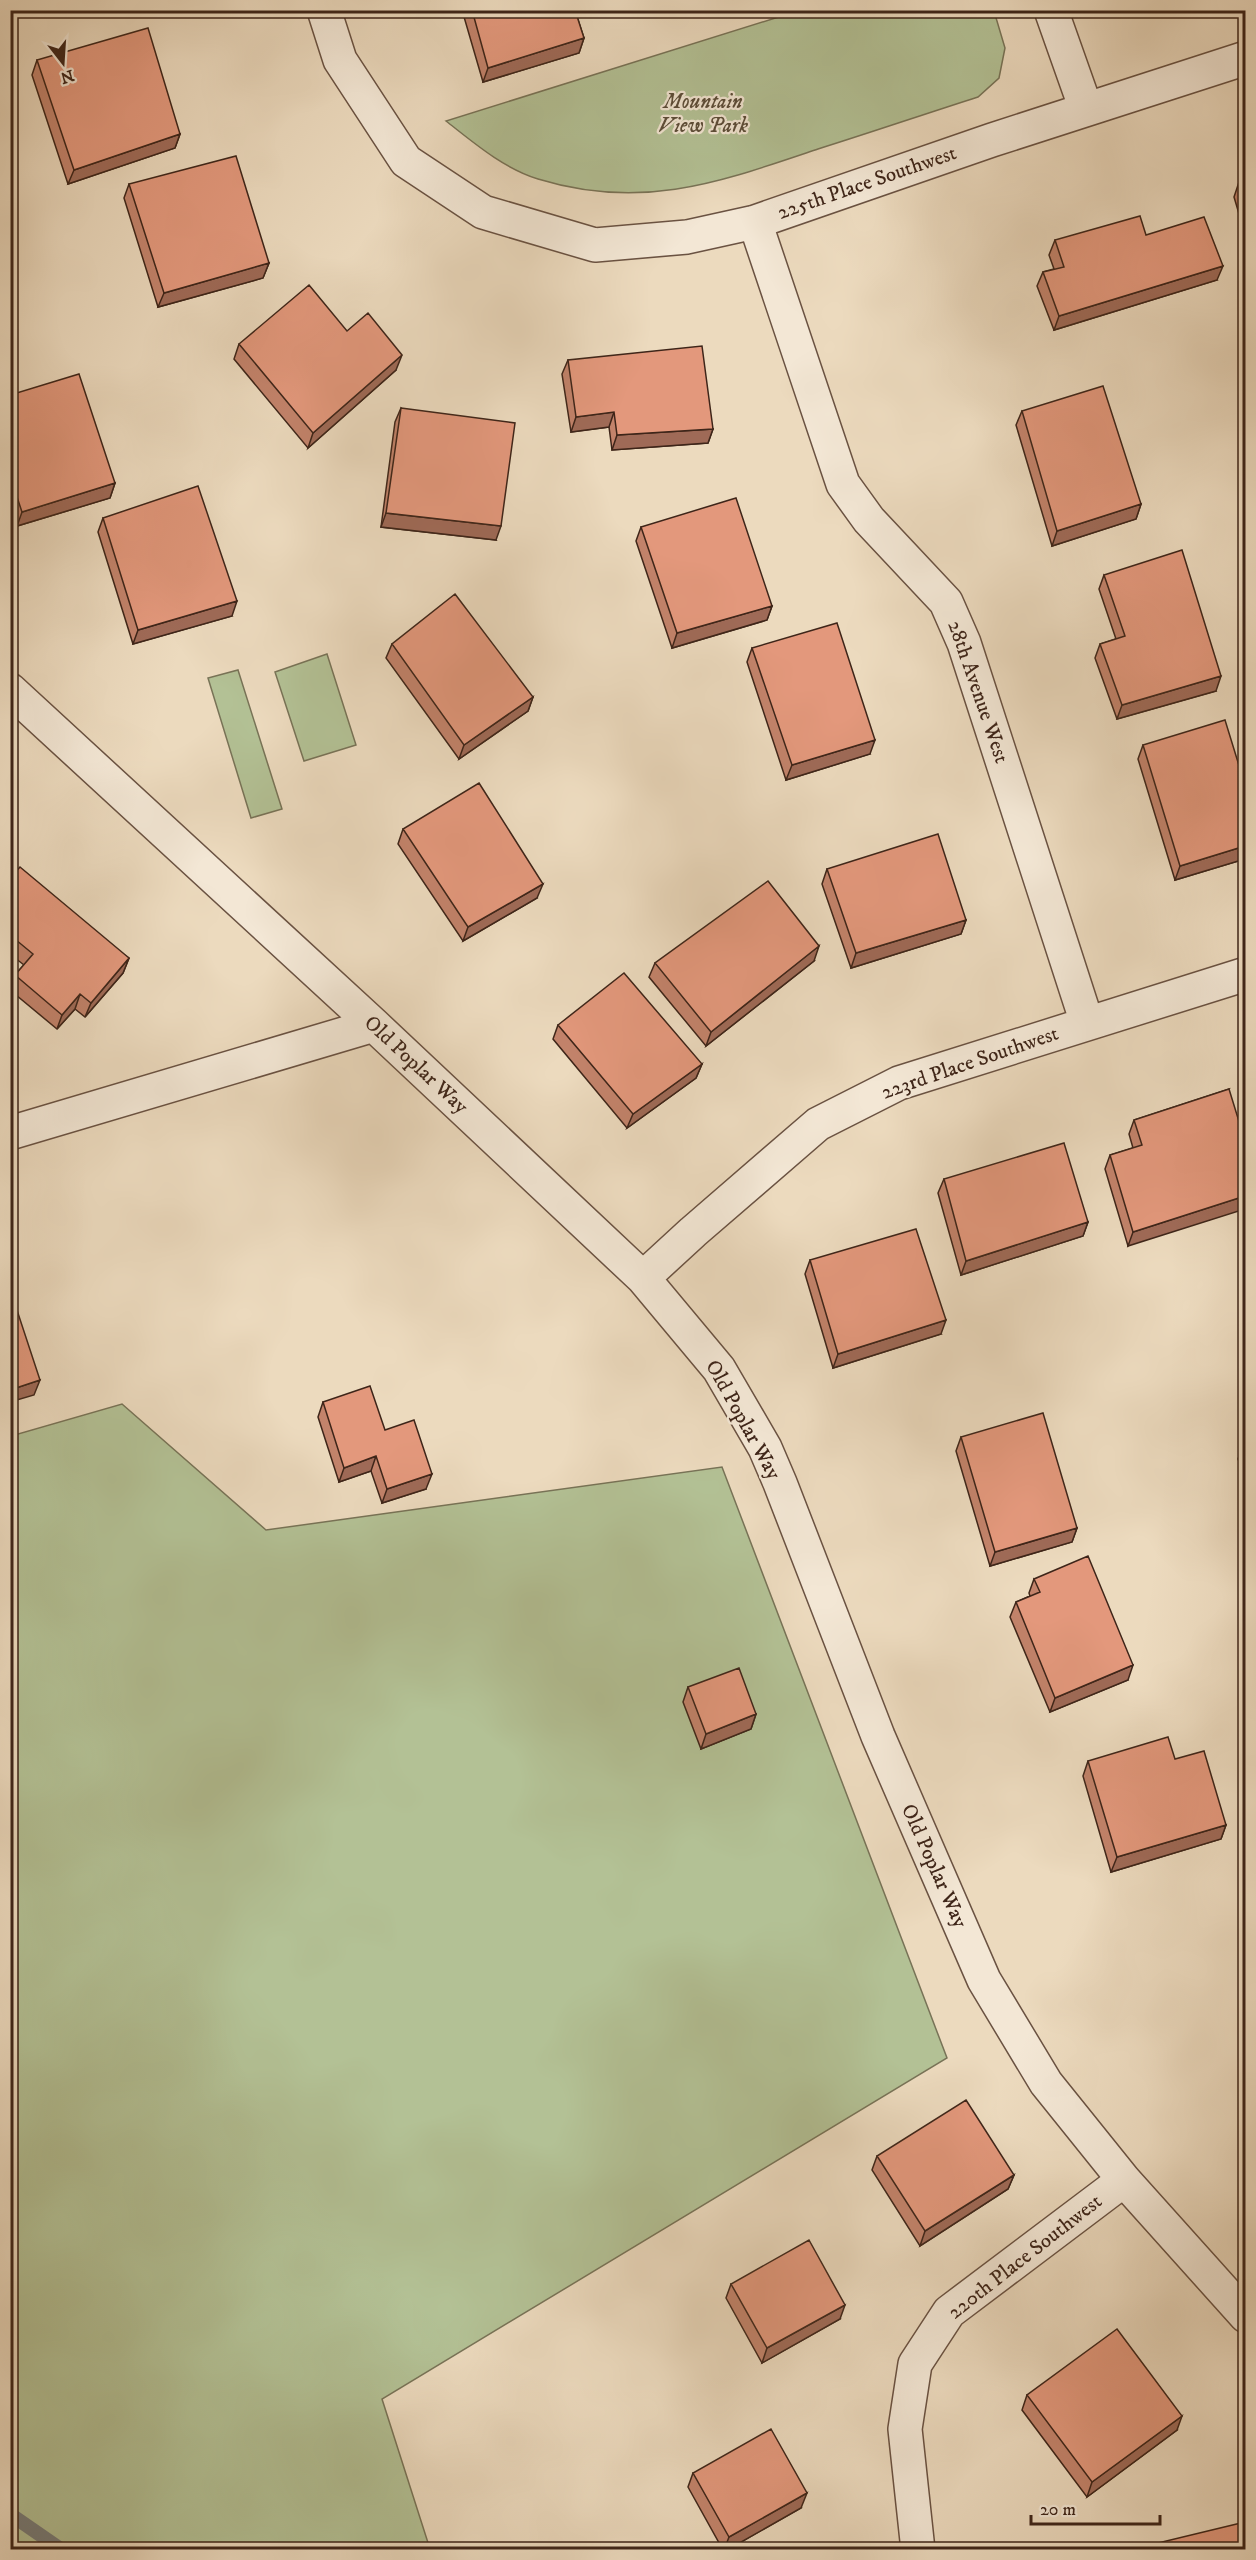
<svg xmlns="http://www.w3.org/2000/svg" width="1256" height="2560" viewBox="0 0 1256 2560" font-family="'IM FELL DW Pica',serif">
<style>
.green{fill:#b3c195;stroke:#787357;stroke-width:1.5}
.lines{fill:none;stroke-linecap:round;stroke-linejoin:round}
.stream{stroke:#777d7b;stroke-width:14}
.minor-casing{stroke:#6a5242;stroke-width:36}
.minor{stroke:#f3e7d5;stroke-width:33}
.wall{fill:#c3836b;stroke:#3e2519;stroke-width:1.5}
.shaded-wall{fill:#9f6a57;stroke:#3e2519;stroke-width:1.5}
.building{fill:#e3987c;stroke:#3e2519;stroke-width:1.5}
.labels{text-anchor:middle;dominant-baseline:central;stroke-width:4.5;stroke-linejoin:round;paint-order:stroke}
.park-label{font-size:21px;font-style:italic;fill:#5b4c38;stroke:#f3e7d5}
.street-label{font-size:21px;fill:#3e2519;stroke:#f3e7d5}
</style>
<rect width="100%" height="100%" fill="#ecdabe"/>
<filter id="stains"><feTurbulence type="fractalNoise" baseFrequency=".00333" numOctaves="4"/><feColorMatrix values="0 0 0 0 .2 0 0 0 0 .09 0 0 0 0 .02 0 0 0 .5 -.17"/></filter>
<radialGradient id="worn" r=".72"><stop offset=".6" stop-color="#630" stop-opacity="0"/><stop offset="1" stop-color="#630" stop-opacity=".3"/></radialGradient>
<path class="green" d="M 801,10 L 994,11 L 1005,48 L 999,78 L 978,97 C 925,114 872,132 818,149 C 720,182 642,211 538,179 C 503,168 474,143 446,121 Z
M 327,654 L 356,745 L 304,761 L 275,672 Z
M 238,670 L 282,809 L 251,818 L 208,678 Z
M 122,1404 L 266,1530 L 722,1467 L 947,2058 L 382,2399 L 430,2549 L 11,2550 L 11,1436 Z"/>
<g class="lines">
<path class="stream" d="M 10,2514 L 62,2550"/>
<defs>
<path id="minor" d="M 324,10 L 340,60 L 406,161 L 483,212 L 595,245 L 687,237 L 755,222 L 992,140 L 1246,58
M 1051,10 L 1086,109
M 755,222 L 843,484 L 869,520 L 946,602 L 964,643 L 1087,1023
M 10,690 L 374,1025 L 643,1278 L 719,1369 L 765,1448 L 780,1483 L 878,1736 L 984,1980 L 1046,2083 L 1124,2180 L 1246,2316
M 10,1133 L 374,1025
M 643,1278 L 693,1232 L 818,1124 L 899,1083 L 1246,974
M 918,2550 L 905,2429 L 915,2364 L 949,2312 L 1124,2180"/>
</defs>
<use href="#minor" class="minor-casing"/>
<use href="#minor" class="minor"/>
</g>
<path class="wall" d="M 462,10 L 575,10 L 584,38 L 579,53 L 483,82 Z
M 37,60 L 180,134 L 175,148 L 68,184 L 32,75 Z
M 1245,180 L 1245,234 L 1234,197 L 1239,182 Z
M 129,184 L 269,263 L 263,278 L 158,307 L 124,198 Z
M 1146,235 L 1217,280 L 1054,330 L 1037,286 L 1043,272 L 1054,269 L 1049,255 L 1055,240 Z
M 347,331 L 396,370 L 308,448 L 234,359 L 239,344 Z
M 568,360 L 713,429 L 708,443 L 612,450 L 609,427 L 571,432 L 562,374 Z
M 10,395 L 115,483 L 110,498 L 17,526 L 10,507 Z
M 401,408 L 496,540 L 381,527 L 395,422 Z
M 1022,411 L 1141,504 L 1136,519 L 1052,546 L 1016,425 Z
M 103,518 L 232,616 L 133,644 L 98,532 Z
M 641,527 L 772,606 L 767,620 L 672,648 L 636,541 Z
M 1104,575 L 1216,691 L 1117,719 L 1095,658 L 1100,644 L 1116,639 L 1099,589 Z
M 392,644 L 533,697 L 528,711 L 459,759 L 386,658 Z
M 752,648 L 870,754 L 786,780 L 747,662 Z
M 1143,745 L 1245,785 L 1245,859 L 1175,880 L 1138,759 Z
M 403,829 L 537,898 L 463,941 L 398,844 Z
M 827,869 L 966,920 L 961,934 L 851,968 L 822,884 Z
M 10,878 L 129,958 L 123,973 L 85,1017 L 75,1009 L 57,1029 L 10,990 L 15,975 L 24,965 L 10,954 Z
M 814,961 L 706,1046 L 649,977 L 655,963 Z
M 558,1025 L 702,1064 L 696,1078 L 627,1128 L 553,1039 Z
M 1229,1089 L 1128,1246 L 1105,1169 L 1110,1155 L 1133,1148 L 1129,1134 L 1134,1120 Z
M 944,1179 L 1088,1222 L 1083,1236 L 961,1275 L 938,1193 Z
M 810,1260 L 941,1334 L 833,1368 L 805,1274 Z
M 323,1402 L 385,1430 L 426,1489 L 382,1503 L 371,1471 L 339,1482 L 318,1417 Z
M 961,1437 L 1077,1528 L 1072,1542 L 990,1566 L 956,1451 Z
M 1245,1443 L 1245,1477 L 1238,1459 L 1243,1444 Z
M 1034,1579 L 1128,1680 L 1050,1712 L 1010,1617 L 1016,1602 L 1030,1596 L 1029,1593 Z
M 688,1687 L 756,1714 L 751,1729 L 701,1749 L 683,1702 Z
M 1175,1759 L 1226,1825 L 1221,1839 L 1111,1872 L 1083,1776 L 1088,1761 Z
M 877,2156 L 1014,2175 L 1008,2189 L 920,2246 L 872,2170 Z
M 731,2284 L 840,2319 L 762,2363 L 726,2298 Z
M 1027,2395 L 1177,2430 L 1087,2497 L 1022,2410 Z
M 693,2473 L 801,2508 L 727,2550 L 723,2550 L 688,2487 Z"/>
<path class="shaded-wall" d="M 584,38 L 579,53 L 483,82 L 488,68 Z
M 180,134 L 175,148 L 68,184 L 74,170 Z
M 269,263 L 263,278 L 158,307 L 164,293 Z
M 1223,266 L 1217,280 L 1054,330 L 1059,316 Z
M 402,355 L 396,370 L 308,448 L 313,433 Z
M 614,412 L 609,427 L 571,432 L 576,417 Z
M 713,429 L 708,443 L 612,450 L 617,435 Z
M 115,483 L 110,498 L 17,526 L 22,512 Z
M 1141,504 L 1136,519 L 1052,546 L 1057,531 Z
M 386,513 L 501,526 L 496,540 L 381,527 Z
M 237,601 L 232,616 L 133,644 L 138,630 Z
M 772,606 L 767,620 L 672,648 L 677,633 Z
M 1221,676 L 1216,691 L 1117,719 L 1122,705 Z
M 533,697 L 528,711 L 459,759 L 464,745 Z
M 875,740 L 870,754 L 786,780 L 792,765 Z
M 1245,846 L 1245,859 L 1175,880 L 1180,866 Z
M 543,884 L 537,898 L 463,941 L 468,927 Z
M 966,920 L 961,934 L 851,968 L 856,953 Z
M 819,946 L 814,961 L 706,1046 L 711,1032 Z
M 129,958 L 123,973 L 85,1017 L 91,1003 Z
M 80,994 L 75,1009 L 57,1029 L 62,1015 Z
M 702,1064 L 696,1078 L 627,1128 L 633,1114 Z
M 1245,1196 L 1245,1209 L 1128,1246 L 1133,1232 Z
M 1088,1222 L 1083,1236 L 961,1275 L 966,1261 Z
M 946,1320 L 941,1334 L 833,1368 L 838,1354 Z
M 40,1380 L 34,1395 L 10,1402 L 10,1390 Z
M 376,1456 L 371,1471 L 339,1482 L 344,1468 Z
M 432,1474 L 426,1489 L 382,1503 L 387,1489 Z
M 1077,1528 L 1072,1542 L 990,1566 L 995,1552 Z
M 1133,1665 L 1128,1680 L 1050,1712 L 1055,1698 Z
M 756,1714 L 751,1729 L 701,1749 L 706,1734 Z
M 1226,1825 L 1221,1839 L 1111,1872 L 1117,1857 Z
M 1014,2175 L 1008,2189 L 920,2246 L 925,2231 Z
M 845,2305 L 840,2319 L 762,2363 L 767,2348 Z
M 1182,2416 L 1177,2430 L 1087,2497 L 1092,2482 Z
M 807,2493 L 801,2508 L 727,2550 L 724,2550 L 729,2537 Z"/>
<path class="building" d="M 472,10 L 575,10 L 584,38 L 488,68 Z
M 148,28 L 180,134 L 74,170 L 37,60 Z
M 236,156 L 269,263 L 164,293 L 129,184 Z
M 1245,180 L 1245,203 L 1239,182 Z
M 1140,216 L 1146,235 L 1204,217 L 1223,266 L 1059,316 L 1043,272 L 1064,267 L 1055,240 Z
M 309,285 L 347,331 L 368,313 L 402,355 L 313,433 L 239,344 Z
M 702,346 L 713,429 L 617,435 L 614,412 L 576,417 L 568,360 Z
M 79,374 L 115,483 L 22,512 L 10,476 L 10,395 Z
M 1103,386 L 1141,504 L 1057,531 L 1022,411 Z
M 401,408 L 515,423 L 501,526 L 386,513 Z
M 198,486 L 237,601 L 138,630 L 103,518 Z
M 736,498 L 772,606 L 677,633 L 641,527 Z
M 1182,550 L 1221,676 L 1122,705 L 1100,644 L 1125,636 L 1104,575 Z
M 455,594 L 533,697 L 464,745 L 392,644 Z
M 837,623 L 875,740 L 792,765 L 752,648 Z
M 1225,720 L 1245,785 L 1245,846 L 1180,866 L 1143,745 Z
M 479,783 L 543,884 L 468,927 L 403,829 Z
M 938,834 L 966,920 L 856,953 L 827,869 Z
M 20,867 L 129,958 L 91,1003 L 80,994 L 62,1015 L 15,975 L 33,954 L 10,935 L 10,878 Z
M 768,881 L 819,946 L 711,1032 L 655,963 Z
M 624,973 L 702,1064 L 633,1114 L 558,1025 Z
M 1229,1089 L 1245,1141 L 1245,1196 L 1133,1232 L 1110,1155 L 1142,1145 L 1134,1120 Z
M 1064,1143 L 1088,1222 L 966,1261 L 944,1179 Z
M 916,1229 L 946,1320 L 838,1354 L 810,1260 Z
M 10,1289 L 40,1380 L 10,1390 Z
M 370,1386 L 385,1430 L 414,1420 L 432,1474 L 387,1489 L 376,1456 L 344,1468 L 323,1402 Z
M 1043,1413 L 1077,1528 L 995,1552 L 961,1437 Z
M 1088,1556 L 1133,1665 L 1055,1698 L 1016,1602 L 1040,1592 L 1034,1579 Z
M 739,1668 L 756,1714 L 706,1734 L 688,1687 Z
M 1168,1737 L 1175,1759 L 1204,1751 L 1226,1825 L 1117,1857 L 1088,1761 Z
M 966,2100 L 1014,2175 L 925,2231 L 877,2156 Z
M 809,2240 L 845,2305 L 767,2348 L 731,2284 Z
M 1117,2329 L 1182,2416 L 1092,2482 L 1027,2395 Z
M 771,2429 L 807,2493 L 729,2537 L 693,2473 Z
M 1245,2522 L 1245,2550 L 1159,2550 L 1158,2543 Z"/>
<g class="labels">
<g class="park-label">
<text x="703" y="102">Mountain<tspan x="703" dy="24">View Park</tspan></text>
</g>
<g class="street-label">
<text transform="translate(867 183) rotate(-19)">225th Place Southwest</text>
<text transform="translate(978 692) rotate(71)">28th Avenue West</text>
<text transform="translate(970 1063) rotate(-19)">223rd Place Southwest</text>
<text transform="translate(416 1065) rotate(43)">Old Poplar Way</text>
<text transform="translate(743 1420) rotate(61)">Old Poplar Way</text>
<text transform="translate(934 1866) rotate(66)">Old Poplar Way</text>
<text transform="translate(1025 2257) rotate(-38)">220th Place Southwest</text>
</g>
</g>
<rect width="1256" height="2560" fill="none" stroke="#ecdabe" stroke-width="36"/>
<rect x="12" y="12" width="1232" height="2536" fill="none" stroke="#3e2519" stroke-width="3"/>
<rect x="18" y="18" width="1220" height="2524" fill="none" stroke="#3e2519" stroke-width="1.5"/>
<g transform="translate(63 63) rotate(163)" stroke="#f3e7d5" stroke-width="4.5" paint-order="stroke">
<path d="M0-4.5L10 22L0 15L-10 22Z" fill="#3e2519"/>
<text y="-9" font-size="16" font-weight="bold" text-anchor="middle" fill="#3e2519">N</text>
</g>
<path d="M1031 2515v9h129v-9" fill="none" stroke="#3e2519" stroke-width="3"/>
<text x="1040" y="2515" font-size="18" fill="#3e2519" stroke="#f3e7d5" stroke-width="4.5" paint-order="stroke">20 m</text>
<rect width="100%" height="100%" filter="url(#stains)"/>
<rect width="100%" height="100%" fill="url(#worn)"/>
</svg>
